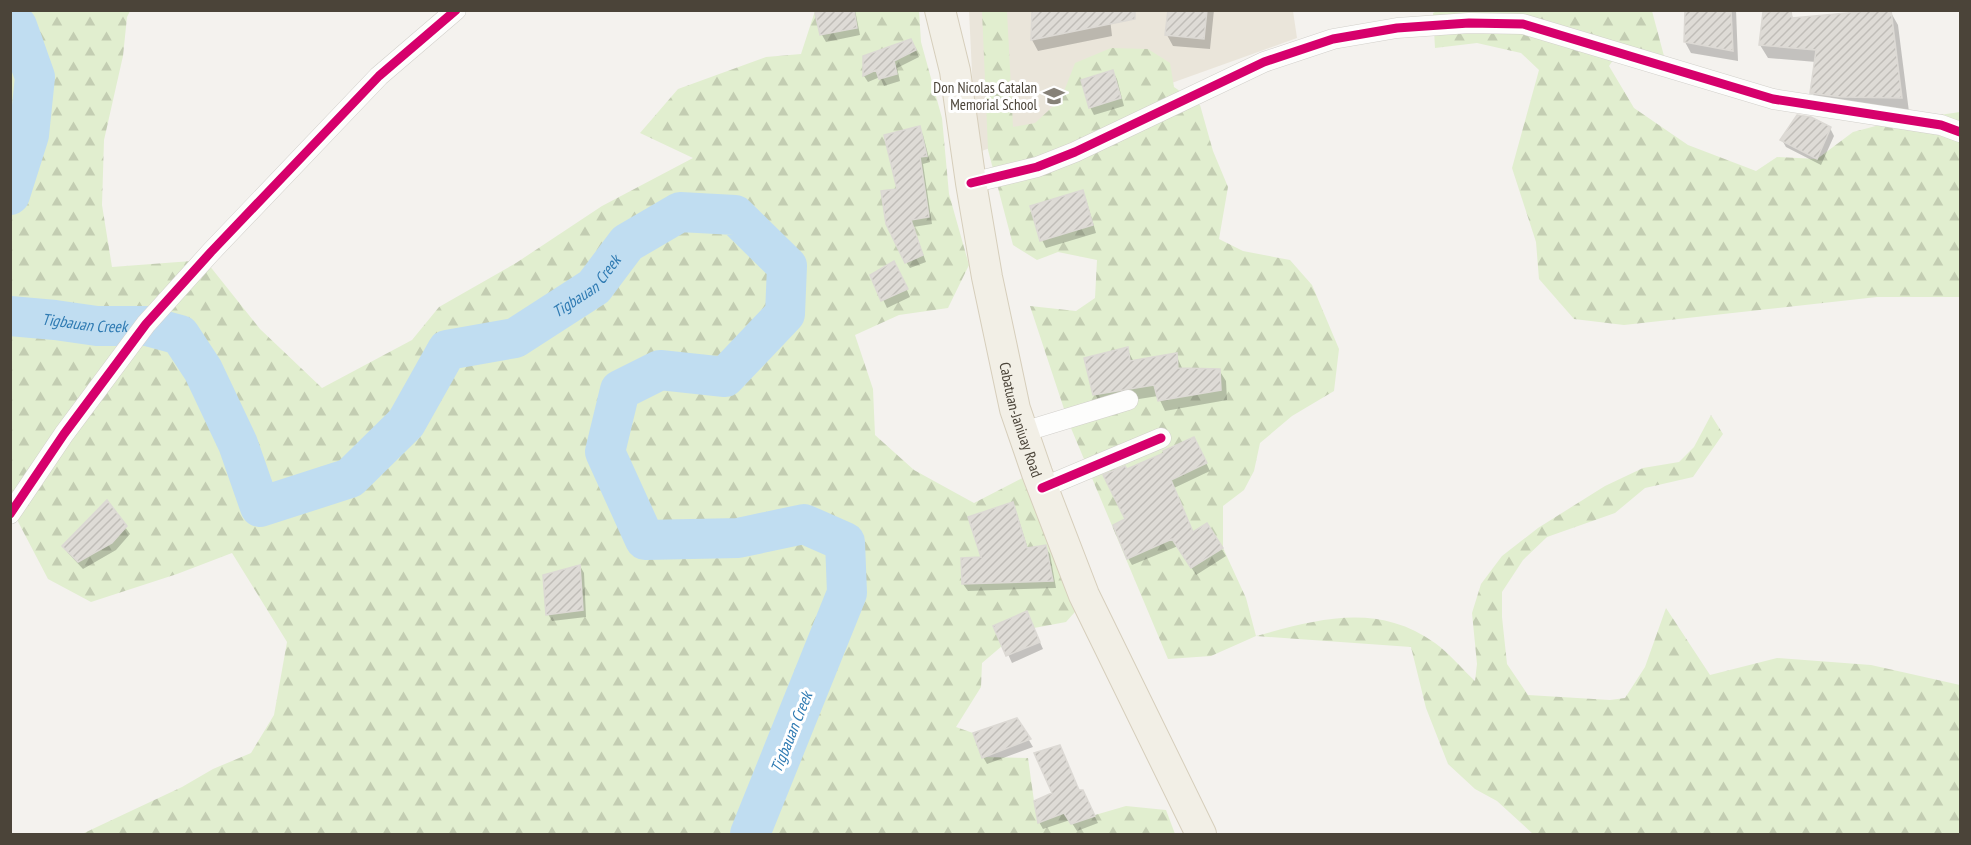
<svg xmlns="http://www.w3.org/2000/svg" width="1971" height="845" viewBox="0 0 1971 845" font-family="'PT Sans Narrow',sans-serif">
<style>
.education{fill:#eae5da}
.forest{fill:url(#forest-firs)}
.shadow{fill:#0003}
.lines{fill:none;stroke-linecap:round;stroke-linejoin:round}
.river{stroke:#c0ddf1;stroke-width:40}
.building{fill:url(#building-hatch);stroke:#dcd9d4;stroke-width:1.5}
.street-casing{stroke:#d2d0cb;stroke-width:21}
.primary-casing{stroke:#d6cebb;stroke-width:32}
.street{stroke:#fdfdfc;stroke-width:20}
.primary{stroke:#f2efe6;stroke-width:30}
.cycleway-casing{stroke:#fff;stroke-width:13}
.cycleway{stroke:#d6006c;stroke-width:9}
.labels{text-anchor:middle;dominant-baseline:central;stroke-width:6;stroke-linejoin:round;paint-order:stroke}
.poi-label{font-size:15px;fill:#4b4439;stroke:#fff;text-anchor:end}
.street-label{font-size:15px;fill:#4b4439;stroke:#fff}
.water-label{font-size:16px;font-style:italic;fill:#2e7ab2;stroke:#fff}
</style>
<defs>
<pattern id="forest-firs" width="22" height="20" patternUnits="userSpaceOnUse" patternTransform="scale(1.5)"><rect width="22" height="20" fill="#e1eecf"/><path d="M5 1l3.5 6h-7zM16 11l3.5 6h-7z" fill="#c3cdb2"/></pattern>
<pattern id="building-hatch" width="6" height="6" patternUnits="userSpaceOnUse" patternTransform="scale(1.5)"><rect width="6" height="6" fill="#dedbd6"/><path d="M-1 1l2-2M0 6l6-6M5 7l2-2" fill="none" stroke="#c0bdb8"/></pattern>
</defs>
<rect width="100%" height="100%" fill="#f4f2ee"/>
<path class="education" d="M 969,11 L 1293,11 L 1297,38 L 976,153 Z"/>
<path class="forest" d="M 1439,10 L 1652,11 L 1664,56 L 1623,46 L 1609,66 L 1634,108 L 1688,145 L 1756,171 L 1777,157 L 1817,159 L 1853,132 L 1891,122 L 1960,112 L 1960,297 L 1877,297 L 1624,325 L 1574,319 L 1539,279 L 1536,242 L 1512,168 L 1539,70 L 1521,53 L 1477,43 L 1435,48 L 1433,13 Z
M 10,11 L 130,11 L 127,17 L 123,56 L 104,140 L 102,205 L 112,267 L 205,260 L 260,329 L 322,388 L 412,340 L 439,307 L 516,263 L 602,206 L 693,158 L 640,133 L 678,89 L 766,57 L 801,54 L 815,11 L 919,11 L 921,42 L 942,118 L 949,194 L 969,265 L 948,308 L 899,315 L 855,335 L 873,389 L 875,435 L 914,470 L 974,503 L 1040,469 L 1082,604 L 1066,622 L 1034,628 L 1027,611 L 994,626 L 1002,646 L 982,663 L 981,687 L 956,727 L 973,733 L 982,757 L 1028,758 L 1034,801 L 1060,790 L 1064,793 L 1083,790 L 1095,815 L 1126,806 L 1166,810 L 1175,834 L 82,834 L 182,787 L 213,769 L 251,753 L 274,715 L 287,642 L 232,553 L 177,574 L 91,602 L 48,579 L 13,512 L 10,504 Z
M 982,11 L 1007,11 L 1013,127 L 1035,123 L 1061,99 L 1075,63 L 1111,48 L 1148,49 L 1170,63 L 1174,87 L 1200,105 L 1213,151 L 1228,187 L 1219,239 L 1243,251 L 1290,260 L 1312,285 L 1339,349 L 1334,391 L 1292,416 L 1260,443 L 1254,471 L 1244,490 L 1223,506 L 1223,548 L 1246,598 L 1256,636 C 1319,619 1377,602 1435,643 C 1449,653 1462,669 1475,681 L 1477,664 L 1472,613 L 1481,584 L 1502,556 L 1538,528 L 1605,486 L 1643,468 L 1679,462 L 1694,447 L 1711,415 L 1723,434 L 1693,477 L 1645,488 L 1615,513 L 1547,537 L 1523,560 L 1502,592 L 1502,617 L 1507,664 L 1528,695 L 1610,700 L 1625,698 L 1645,667 L 1666,608 L 1710,675 L 1777,658 L 1871,665 L 1960,685 L 1960,834 L 1533,834 L 1497,801 L 1475,789 L 1448,764 L 1426,708 L 1411,647 L 1256,636 L 1211,656 L 1168,659 L 1068,421 L 1030,306 L 1076,311 L 1095,298 L 1097,260 L 1058,252 L 1037,260 L 1013,245 L 988,150 Z"/>
<path class="shadow" d="M 855,10 L 860,35 L 826,42 L 822,35 L 817,14 L 833,11 Z
M 1033,10 L 1109,10 L 1112,36 L 1038,51 L 1032,40 Z
M 1169,10 L 1214,10 L 1210,49 L 1173,46 L 1167,35 Z
M 1686,10 L 1736,10 L 1738,61 L 1691,53 L 1685,42 Z
M 1890,11 L 1898,25 L 1909,112 L 1820,106 L 1812,92 L 1816,62 L 1768,58 L 1760,45 L 1790,13 L 1794,19 Z
M 915,48 L 919,57 L 897,68 L 900,81 L 884,86 L 880,77 L 868,82 L 864,76 L 864,57 Z
M 1113,72 L 1117,79 L 1124,106 L 1094,115 L 1090,107 Z
M 919,128 L 923,135 L 930,162 L 923,164 L 932,224 L 913,227 L 926,262 L 910,268 L 906,262 L 899,190 Z
M 1830,128 L 1834,136 L 1821,165 L 1786,147 L 1782,140 Z
M 1082,192 L 1086,199 L 1096,233 L 1046,248 L 1042,240 Z
M 898,270 L 910,297 L 887,308 L 872,276 Z
M 1127,349 L 1134,362 L 1176,355 L 1183,370 L 1219,370 L 1226,381 L 1227,400 L 1165,411 L 1158,396 L 1101,405 L 1095,394 Z
M 1198,446 L 1210,471 L 1174,488 L 1194,534 L 1207,525 L 1226,556 L 1196,575 L 1178,546 L 1132,565 L 1128,558 L 1126,471 Z
M 1012,504 L 1016,511 L 1028,549 L 1045,547 L 1050,554 L 1056,588 L 968,591 L 963,584 L 984,559 Z
M 125,527 L 130,534 L 116,550 L 83,569 L 68,553 L 64,546 Z
M 580,566 L 584,573 L 586,617 L 552,621 L 548,614 Z
M 1030,620 L 1043,649 L 1012,663 L 995,626 Z
M 1017,720 L 1033,747 L 987,764 L 983,757 Z
M 1079,792 L 1086,799 L 1098,823 L 1077,831 L 1070,820 L 1043,829 L 1039,822 L 1054,794 Z"/>
<g class="lines">
<g class="river">
<path d="M 10,21 L 17,26 L 35,77 L 29,135 L 10,195"/>
<path id="s1" d="M 10,316 L 55,320 L 97,326 L 147,326 L 180,335 L 203,370 L 238,444 L 260,507 L 350,478 L 406,423 L 447,350 L 515,338 L 594,287 L 627,243 L 680,212 L 735,215 L 787,266 L 785,314 L 725,377 L 660,370 L 620,390 L 605,452 L 645,540 L 738,538 L 804,524 L 845,542 L 847,593 L 750,834"/>
</g>
</g>
<path class="building" d="M 826,10 L 854,10 L 857,28 L 820,35 L 815,13 Z
M 1032,10 L 1135,10 L 1135,19 L 1031,40 Z
M 1168,10 L 1207,10 L 1204,39 L 1165,35 Z
M 1685,10 L 1731,10 L 1733,51 L 1684,42 Z
M 1880,10 L 1891,10 L 1902,98 L 1841,97 L 1810,93 L 1816,50 L 1759,45 L 1763,12 L 1791,11 L 1792,18 Z
M 911,39 L 916,50 L 894,61 L 897,74 L 879,79 L 876,70 L 863,76 L 863,56 Z
M 1113,70 L 1121,98 L 1089,108 L 1081,80 Z
M 1797,115 L 1811,117 L 1831,127 L 1817,159 L 1780,140 Z
M 920,126 L 927,156 L 920,157 L 929,217 L 911,220 L 923,255 L 905,263 L 886,224 L 881,191 L 897,189 L 884,135 Z
M 1083,190 L 1093,225 L 1040,241 L 1030,206 Z
M 894,261 L 908,289 L 881,301 L 870,275 Z
M 1128,347 L 1130,361 L 1177,353 L 1178,368 L 1220,369 L 1221,390 L 1158,401 L 1154,385 L 1093,395 L 1084,358 Z
M 1194,437 L 1207,463 L 1171,480 L 1193,532 L 1207,523 L 1223,548 L 1191,568 L 1172,539 L 1127,559 L 1113,525 L 1125,519 L 1103,475 L 1125,466 L 1127,469 L 1164,453 L 1163,451 Z
M 107,500 L 127,526 L 112,543 L 78,562 L 62,546 Z
M 1013,502 L 1027,548 L 1046,545 L 1053,581 L 962,584 L 961,558 L 981,557 L 968,517 Z
M 580,565 L 583,610 L 546,615 L 543,575 Z
M 1027,611 L 1040,642 L 1006,656 L 993,626 Z
M 1017,718 L 1031,739 L 982,758 L 973,733 Z
M 1060,745 L 1079,790 L 1083,790 L 1095,816 L 1071,824 L 1064,813 L 1038,823 L 1034,801 L 1052,793 L 1034,753 Z"/>
<g class="lines">
<defs>
<path id="street" d="M 971,183 L 1037,167 L 1075,152 L 1264,62 L 1333,39 L 1397,28 L 1469,23 L 1523,24 L 1773,99 L 1941,125 L 1960,132
M 1023,432 L 1128,400
M 1042,488 L 1161,438
M 10,514 L 64,434 L 146,324 L 211,252 L 379,76 L 456,10"/>
<g id="primary">
<path id="s2" d="M 940,10 L 955,71 L 971,183 L 987,277 L 1015,409 L 1037,473 L 1084,595 L 1201,834"/>
</g>
</defs>
<use href="#street" class="street-casing"/>
<use href="#primary" class="primary-casing"/>
<use href="#street" class="street"/>
<use href="#primary" class="primary"/>
<defs>
<path id="cycleway" d="M 971,183 L 1037,167 L 1075,152 L 1264,62 L 1333,39 L 1397,28 L 1469,23 L 1523,24 L 1773,99 L 1941,125 L 1960,132
M 1042,488 L 1161,438
M 10,514 L 64,434 L 146,324 L 211,252 L 379,76 L 456,10"/>
</defs>
<use href="#cycleway" class="cycleway-casing"/>
<use href="#cycleway" class="cycleway"/>
</g>
<defs>
<symbol id="school-bare" viewBox="-9 -9 18 18"><path d="M0-5L7-2L0 1L-7-2ZM-4 1L0 2.5L4 1V4Q0 6-4 4Z" fill="#868178" stroke="#fff" stroke-width="2.5" paint-order="stroke"/></symbol>
</defs>
<g fill-rule="evenodd">
<use href="#school-bare" x="1039" y="81" width="30" height="30"/>
</g>
<g class="labels">
<g class="poi-label">
<text x="1037" y="87">Don Nicolas Catalan<tspan x="1037" dy="17">Memorial School</tspan></text>
</g>
<g class="street-label">
<text stroke="none"><textPath href="#s2" startOffset="418">Cabatuan-Janiuay Road</textPath></text>
</g>
<g class="water-label">
<text stroke="none"><textPath href="#s1" startOffset="777">Tigbauan Creek</textPath></text>
<text stroke="none"><textPath href="#s1" startOffset="75">Tigbauan Creek</textPath></text>
<text transform="translate(791 732) rotate(-68)">Tigbauan Creek</text>
</g>
</g>
<rect width="1971" height="845" fill="none" stroke="#4b4439" stroke-width="24"/>
</svg>
